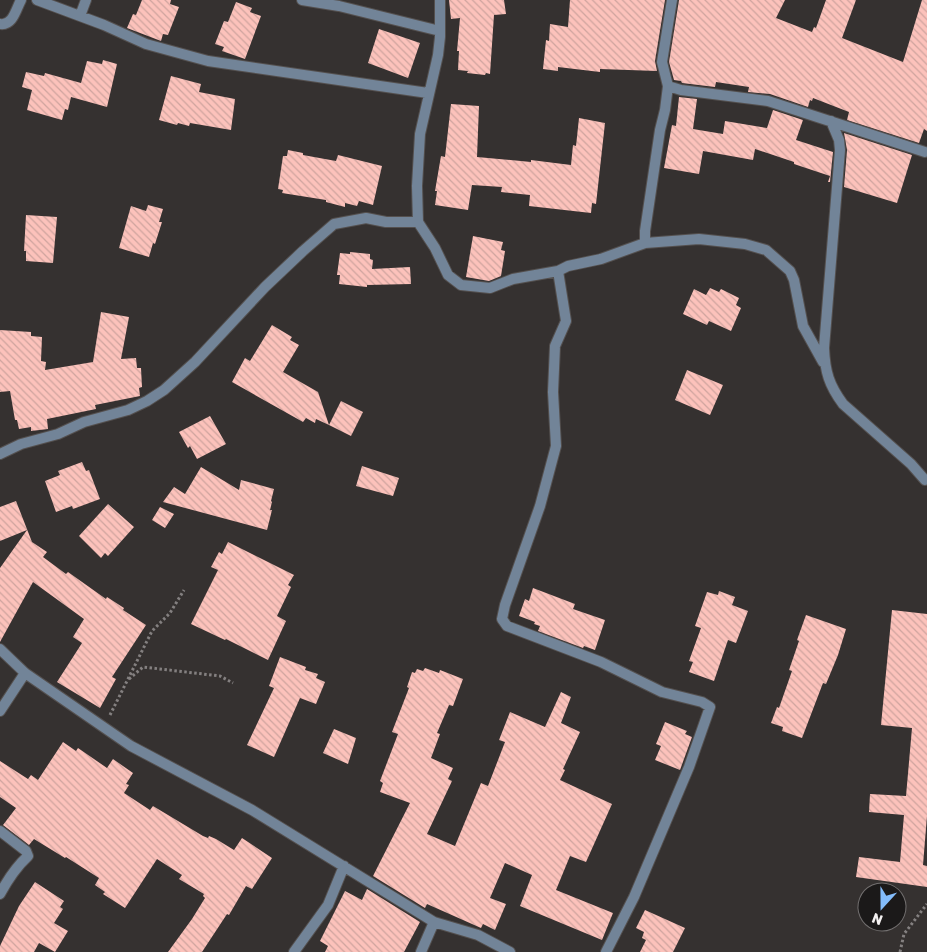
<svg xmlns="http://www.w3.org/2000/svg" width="927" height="952" viewBox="0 0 927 952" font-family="Rubik,sans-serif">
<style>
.building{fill:url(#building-back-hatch)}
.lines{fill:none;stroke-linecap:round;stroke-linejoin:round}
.street-casing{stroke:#54504f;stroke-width:12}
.path{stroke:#848080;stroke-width:3;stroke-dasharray:2.5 2.5;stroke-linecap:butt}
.street{stroke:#728498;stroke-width:10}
</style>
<defs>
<pattern id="building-back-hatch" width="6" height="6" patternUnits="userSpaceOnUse" patternTransform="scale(1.25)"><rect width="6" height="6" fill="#fcc2bb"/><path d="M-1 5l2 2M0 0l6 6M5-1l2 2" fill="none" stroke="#cfa49e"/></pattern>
</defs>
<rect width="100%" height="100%" fill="#353130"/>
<path class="building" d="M 142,0 L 171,0 L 170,4 L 179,7 L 168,35 L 163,34 L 161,41 L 127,28 L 133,14 L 136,15 Z
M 449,0 L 504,0 L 506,14 L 494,15 L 490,74 L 486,73 L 485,75 L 467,73 L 468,71 L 458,70 L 459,51 L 457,51 L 460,18 L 451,19 Z
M 570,0 L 665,0 L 655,61 L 657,71 L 600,69 L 600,72 L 558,67 L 558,71 L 543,69 L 546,40 L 549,41 L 550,24 L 568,27 Z
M 679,0 L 785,0 L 776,18 L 812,32 L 814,27 L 816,28 L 826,0 L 856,0 L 842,38 L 903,62 L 922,0 L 927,0 L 927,131 L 924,129 L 919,143 L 847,120 L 849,112 L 813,98 L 812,101 L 810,100 L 808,107 L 770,94 L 748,92 L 749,87 L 716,82 L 715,87 L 682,83 L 681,81 L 674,80 L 669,62 Z
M 236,2 L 252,8 L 250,12 L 261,16 L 245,59 L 222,51 L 224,47 L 215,44 L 224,21 L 228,22 Z
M 379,29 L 420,43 L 408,78 L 368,63 Z
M 103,60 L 117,64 L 107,107 L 71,97 L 68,110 L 65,109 L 62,120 L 27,110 L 32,90 L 22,87 L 26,72 L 44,76 L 45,73 L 81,83 L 87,61 L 102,64 Z
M 171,76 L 201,84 L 199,92 L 235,99 L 231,130 L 190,123 L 189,126 L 178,123 L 177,125 L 159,120 Z
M 679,97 L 697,99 L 693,129 L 723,134 L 725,121 L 767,128 L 773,110 L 803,120 L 796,140 L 833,152 L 830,182 L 828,182 L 830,176 L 794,164 L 794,162 L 755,149 L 753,160 L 703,151 L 699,174 L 664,168 L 672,125 L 676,126 Z
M 451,104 L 479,106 L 477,157 L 531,162 L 531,160 L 571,165 L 573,145 L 576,146 L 579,118 L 605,123 L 596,204 L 592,203 L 591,213 L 529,206 L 530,195 L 501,192 L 502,187 L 472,185 L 468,210 L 435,205 L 437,191 L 435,191 L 441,156 L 445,157 Z
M 844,133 L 912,155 L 897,203 L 844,187 L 847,150 Z
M 288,150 L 303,153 L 303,155 L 336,161 L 338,155 L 382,166 L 373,205 L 359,201 L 357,206 L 345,203 L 345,207 L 326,202 L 326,200 L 282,193 L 283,190 L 278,189 L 283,156 L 287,156 Z
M 148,205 L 163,209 L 159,222 L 162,222 L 155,244 L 153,243 L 149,257 L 119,248 L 131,206 L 146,211 Z
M 26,215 L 57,217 L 53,263 L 26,261 L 26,251 L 24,251 Z
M 473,236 L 503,242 L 501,250 L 505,251 L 501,276 L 489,281 L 466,277 Z
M 350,252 L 370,254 L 370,259 L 373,260 L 372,269 L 410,267 L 411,284 L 367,285 L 367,287 L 339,284 L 340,275 L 337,275 L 340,253 L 350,254 Z
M 710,288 L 719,292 L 721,289 L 739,298 L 736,305 L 741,308 L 731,331 L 709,321 L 707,325 L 683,314 L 694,289 L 706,295 Z
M 101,312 L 129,317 L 121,359 L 136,358 L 137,368 L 141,368 L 142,387 L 139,388 L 140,396 L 95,405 L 96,409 L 47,419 L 48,429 L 31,431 L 31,427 L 19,429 L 17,420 L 15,420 L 10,391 L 0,392 L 0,330 L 31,332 L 31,336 L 42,337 L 41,361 L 46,362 L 45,370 L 93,362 Z
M 272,325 L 292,337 L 290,340 L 299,345 L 283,372 L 318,392 L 329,425 L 316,419 L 315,423 L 306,418 L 303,422 L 232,382 L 245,358 L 250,361 Z
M 687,370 L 723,385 L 710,415 L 675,400 Z
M 341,401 L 363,412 L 351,436 L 329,425 Z
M 210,416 L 226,444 L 197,459 L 190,446 L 188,448 L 179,432 Z
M 82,462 L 86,471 L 89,470 L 100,499 L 73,509 L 72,506 L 56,512 L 45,481 L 60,475 L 58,471 Z
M 362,466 L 399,478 L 393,496 L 356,486 Z
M 201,467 L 239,490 L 241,480 L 274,489 L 271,501 L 272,502 L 270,510 L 272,510 L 267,530 L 163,502 L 174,487 L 185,494 Z
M 16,501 L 32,542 L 47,552 L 43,557 L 66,574 L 68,572 L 106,599 L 107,597 L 124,608 L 123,610 L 146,625 L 112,677 L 116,679 L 100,708 L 57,682 L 82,643 L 73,637 L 84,619 L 33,582 L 0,642 L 0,568 L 27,530 L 0,541 L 0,507 Z
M 108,504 L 134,527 L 108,556 L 105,553 L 101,558 L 79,536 Z
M 160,507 L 174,514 L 165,528 L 152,520 Z
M 228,542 L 294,575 L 288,585 L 291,587 L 277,616 L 286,621 L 268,660 L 226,639 L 225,640 L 191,624 L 218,570 L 211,567 L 219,552 L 222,554 Z
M 533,588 L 575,604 L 573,609 L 605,620 L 595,650 L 584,646 L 583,648 L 538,631 L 540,626 L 534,624 L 535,622 L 519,616 L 525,599 L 529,601 Z
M 719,591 L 735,597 L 732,605 L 748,611 L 736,643 L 728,640 L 714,681 L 689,672 L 693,662 L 689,661 L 701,628 L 695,626 L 707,592 L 718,595 Z
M 892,610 L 927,614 L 927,816 L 923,865 L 927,866 L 927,887 L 856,877 L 859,857 L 900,862 L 904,815 L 869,812 L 870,794 L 906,796 L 912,728 L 881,725 Z
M 806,615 L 846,629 L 838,655 L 826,684 L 823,683 L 802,738 L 782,731 L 783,727 L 771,723 L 777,707 L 779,708 L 792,671 L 789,670 L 799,641 L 797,640 Z
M 280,657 L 306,667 L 305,670 L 318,674 L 316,678 L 325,682 L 316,704 L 300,698 L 274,757 L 247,745 L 274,688 L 269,686 Z
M 425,668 L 439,673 L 440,670 L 463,679 L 453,706 L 449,705 L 437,733 L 440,734 L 431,758 L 453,768 L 448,779 L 452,781 L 427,834 L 455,846 L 481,783 L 488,786 L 505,742 L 499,740 L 510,712 L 545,727 L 561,692 L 571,697 L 561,723 L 580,732 L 563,769 L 565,770 L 560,780 L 612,804 L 586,862 L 570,856 L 556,890 L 613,913 L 602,940 L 520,906 L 532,875 L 505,863 L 490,898 L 506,904 L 495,930 L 483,924 L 481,928 L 427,904 L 425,908 L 373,876 L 410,803 L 380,792 L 383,783 L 380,781 L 398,734 L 392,732 L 409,688 L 407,687 L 412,672 L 415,673 L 417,669 L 423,671 Z
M 665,722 L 687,731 L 685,734 L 692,737 L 680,770 L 655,760 L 661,746 L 656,744 Z
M 334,729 L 356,738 L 348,764 L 323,753 Z
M 63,742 L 76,751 L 78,748 L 107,768 L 113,759 L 133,773 L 126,784 L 129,785 L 124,793 L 150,810 L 153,806 L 203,836 L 208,838 L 209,836 L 216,839 L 234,850 L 242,838 L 272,858 L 252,889 L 246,886 L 229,915 L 227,914 L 202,952 L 168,952 L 192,919 L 205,898 L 203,896 L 204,894 L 179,879 L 182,875 L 157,859 L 125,908 L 103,894 L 105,892 L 95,885 L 99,878 L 66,857 L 65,858 L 34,839 L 29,845 L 3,825 L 16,808 L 0,797 L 0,761 L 28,779 L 31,775 L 38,780 Z
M 35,882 L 64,901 L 60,907 L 63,909 L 54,923 L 68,931 L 55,952 L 39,943 L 34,952 L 0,952 L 0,946 L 19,906 Z
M 367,889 L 420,922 L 404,952 L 325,952 L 328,946 L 320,941 L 345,891 L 362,900 Z
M 645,910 L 685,928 L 673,952 L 640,952 L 646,940 L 642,938 L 644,932 L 636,928 Z"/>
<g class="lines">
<defs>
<path id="street" d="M 37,0 L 104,25 L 146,44 L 208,61 L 428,93
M 302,0 L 339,6 L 440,31
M 80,16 L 86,0
M 0,24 C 13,26 16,9 21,0
M 668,86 L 681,90 L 768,101 L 925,152
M 831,121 L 839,140 L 840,150 L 824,348 C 825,372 829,385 843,404 L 911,464 L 925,480
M 418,222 L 435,248 L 448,275 L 461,285 L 490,288 L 513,279 L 558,271 L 566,321 L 555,346 L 553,392 L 556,446 L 540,506 L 505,605 L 502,619 L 507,626 L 601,662 L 662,692 L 702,702 L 710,707 L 689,767 L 634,897 L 606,952
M 645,243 L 645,231 L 660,130 L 665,110 L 668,86 L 662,62 L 672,0
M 558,271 L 568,266 L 601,259 L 645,243 L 699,239 L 745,244 L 766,250 L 790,271 L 794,280 L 803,326 L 823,362
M 0,454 L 21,444 L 58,434 L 84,422 L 128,410 L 147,401 L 164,390 L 195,362 L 265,287 L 303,251 L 334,224 L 366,218 L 386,222 L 418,222 L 417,186 L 420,134 L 438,55 L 440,37 L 440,0
M 0,649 L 25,673 L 131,746 L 252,810 L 434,922 L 478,935 L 510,952
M 0,711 L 25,673
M 0,831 L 26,851 L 28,856 C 16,867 8,879 0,894
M 294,952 L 328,905 L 344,866
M 421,952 L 434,922"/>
</defs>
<use href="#street" class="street-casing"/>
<path class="path" d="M 129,679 L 143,667 L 220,676 L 233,683
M 110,715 L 152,631 L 170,613 L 184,590
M 900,952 L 904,934 L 927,904"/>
<use href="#street" class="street"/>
</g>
<g transform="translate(882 907) rotate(201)"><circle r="24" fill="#1b1919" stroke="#726f6f"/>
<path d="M0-4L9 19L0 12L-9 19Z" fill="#84bcfb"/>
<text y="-8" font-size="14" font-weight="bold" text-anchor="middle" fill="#f4f1f1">N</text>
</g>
</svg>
